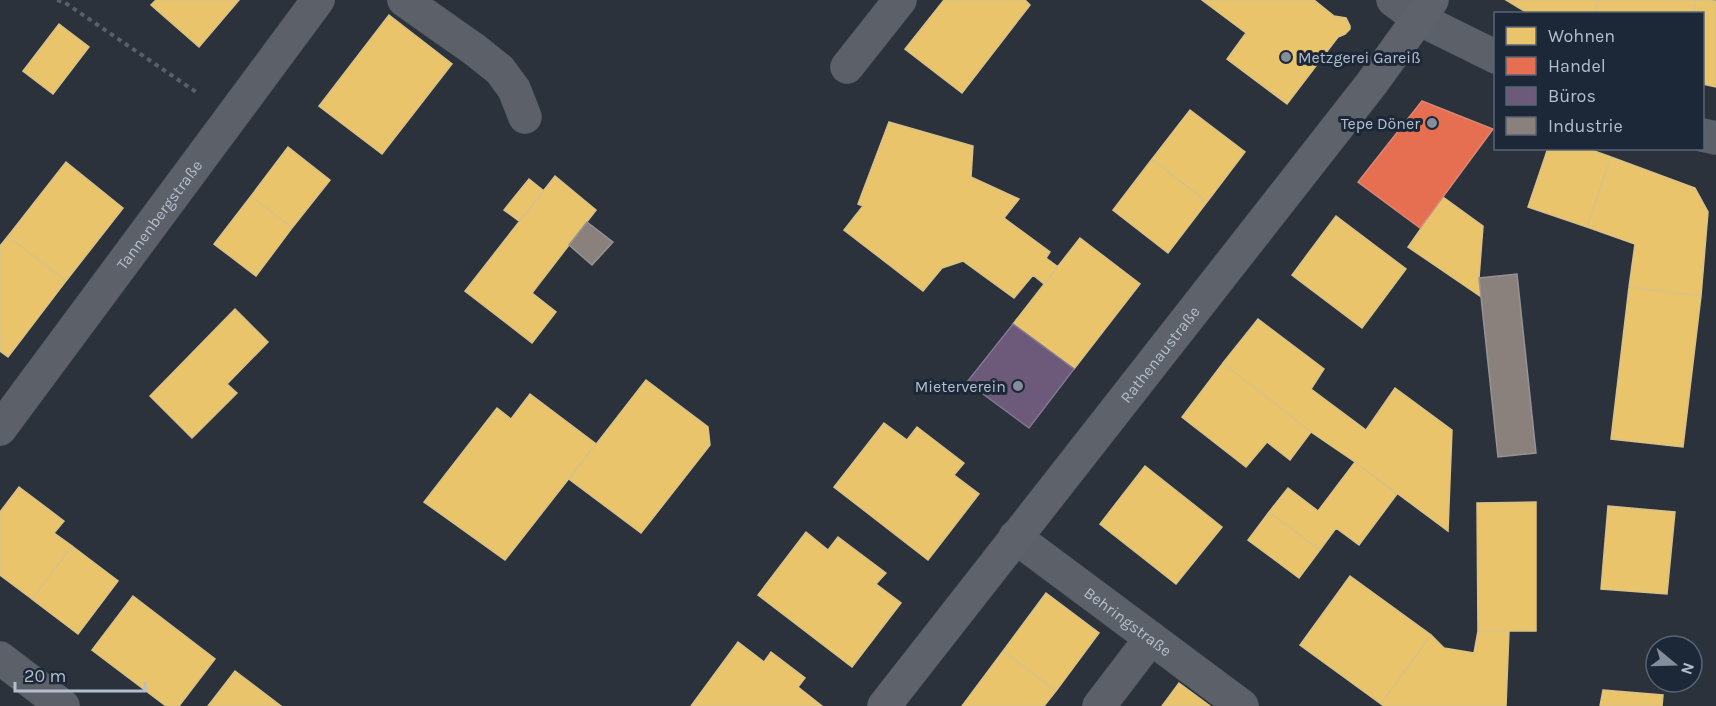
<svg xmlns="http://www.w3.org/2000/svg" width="1716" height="706" viewBox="0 0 1716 706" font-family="Karla,sans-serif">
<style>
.homes{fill:#e9c46a;stroke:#d9c288;stroke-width:1.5}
.shops{fill:#e76f51;stroke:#d88776;stroke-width:1.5}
.offices{fill:#6d597a;stroke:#837793;stroke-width:1.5}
.industry{fill:#8a817c;stroke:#979394;stroke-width:1.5}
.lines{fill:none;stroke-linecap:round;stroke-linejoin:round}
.minor-casing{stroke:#494e56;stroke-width:34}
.major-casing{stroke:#494f58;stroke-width:34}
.path{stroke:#596067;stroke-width:4;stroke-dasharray:4.5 4.5;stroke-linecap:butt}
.minor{stroke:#5c6169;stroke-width:33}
.major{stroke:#5e636b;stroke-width:33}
.poi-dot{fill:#858d9a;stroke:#1c2838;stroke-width:2}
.labels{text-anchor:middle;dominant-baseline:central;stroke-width:6;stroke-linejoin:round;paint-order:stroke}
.poi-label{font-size:16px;fill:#b5becd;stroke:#1c2838;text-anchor:end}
.street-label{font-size:16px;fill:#b5becd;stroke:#1c2838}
</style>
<rect width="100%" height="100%" fill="#2b323c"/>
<path class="homes" d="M 156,0 L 239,0 L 199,47 L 151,5 Z
M 944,0 L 1025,0 L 1030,5 L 962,93 L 905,49 Z
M 1202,0 L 1314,0 L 1334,16 L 1346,18 L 1350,26 L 1350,29 L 1345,34 L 1338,37 L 1287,104 L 1227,59 L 1246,33 Z
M 1506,0 L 1599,0 L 1593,14 L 1529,14 Z
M 1599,0 L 1696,0 L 1693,14 L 1593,14 Z
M 1696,0 L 1716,1 L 1716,87 L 1702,84 L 1702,14 L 1693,14 Z
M 389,15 L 452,64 L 382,154 L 319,106 Z
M 59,24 L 89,47 L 53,94 L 23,71 Z
M 1190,110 L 1245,152 L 1207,202 L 1152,159 Z
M 889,122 L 973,146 L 971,177 L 1019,199 L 1004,218 L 1050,252 L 1046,258 L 1058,267 L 1044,284 L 1033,275 L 1014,298 L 963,261 L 942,268 L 923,291 L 844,230 L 863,206 L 858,204 Z
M 288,147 L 330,180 L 292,228 L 251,196 Z
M 1548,148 L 1586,148 L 1611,157 L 1587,227 L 1528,207 Z
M 1611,157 L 1695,188 L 1708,212 L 1701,296 L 1629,287 L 1635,244 L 1587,227 Z
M 1152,159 L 1207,202 L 1168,253 L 1113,210 Z
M 66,162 L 123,208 L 66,281 L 8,236 Z
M 555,176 L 596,210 L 532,293 L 556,312 L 532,343 L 465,291 Z
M 529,179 L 544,191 L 519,221 L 504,210 Z
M 251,196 L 292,228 L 256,276 L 214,244 Z
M 1443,197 L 1483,226 L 1479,278 L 1480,296 L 1408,247 Z
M 1336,216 L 1406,269 L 1362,328 L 1292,275 Z
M 8,236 L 66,281 L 8,357 L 0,351 L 0,246 Z
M 1080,238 L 1140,284 L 1074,369 L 1013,324 Z
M 1629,287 L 1701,296 L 1683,447 L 1611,439 Z
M 235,309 L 268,342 L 227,384 L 237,393 L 192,438 L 150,396 Z
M 1258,319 L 1324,369 L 1311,389 L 1366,430 L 1395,388 L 1452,430 L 1448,531 L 1355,462 L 1311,432 L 1223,363 Z
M 1223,363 L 1311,432 L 1290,460 L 1267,442 L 1246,467 L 1182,417 Z
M 646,380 L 708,427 L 710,445 L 641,533 L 569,479 Z
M 530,394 L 596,444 L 505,560 L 424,502 L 497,408 L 511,419 Z
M 884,423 L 907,440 L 917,427 L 964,463 L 954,475 L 979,494 L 928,560 L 834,487 Z
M 1355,462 L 1397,494 L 1359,545 L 1336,528 L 1320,550 L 1269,512 L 1288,488 L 1318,511 Z
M 1145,466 L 1222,527 L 1176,584 L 1100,524 Z
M 19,487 L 64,521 L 54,533 L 72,546 L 32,599 L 0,575 L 0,512 Z
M 1536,502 L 1536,631 L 1478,631 L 1477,503 Z
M 1608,506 L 1675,512 L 1667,594 L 1601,589 Z
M 1269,512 L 1320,550 L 1299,578 L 1248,540 Z
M 806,532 L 828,550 L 838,537 L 886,573 L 876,584 L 901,603 L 852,667 L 758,595 Z
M 72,546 L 118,581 L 78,634 L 32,599 Z
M 1350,576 L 1431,635 L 1381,704 L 1300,645 Z
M 1046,593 L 1099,633 L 1056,691 L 1003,651 Z
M 133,596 L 215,659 L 179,706 L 166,706 L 92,650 Z
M 1478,631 L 1509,631 L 1506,706 L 1384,706 L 1381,704 L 1431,635 L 1444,648 L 1474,653 Z
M 738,642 L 764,662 L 771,652 L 805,678 L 798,687 L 822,706 L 691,706 Z
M 1003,651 L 1056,691 L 1044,706 L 962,706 Z
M 235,671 L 281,706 L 208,706 Z
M 1179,683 L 1210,706 L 1162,706 Z
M 1603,690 L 1663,695 L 1662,706 L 1600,706 Z"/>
<path class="shops" d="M 1422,101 L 1493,129 L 1420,228 L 1358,182 Z"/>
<path class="offices" d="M 1013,324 L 1074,369 L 1029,428 L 967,382 Z"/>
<path class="industry" d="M 587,222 L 613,242 L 592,265 L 569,245 Z
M 1517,274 L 1536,453 L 1498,457 L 1479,278 Z"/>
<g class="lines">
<defs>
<g id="minor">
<path d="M 404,0 L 475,50 L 500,70 L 514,89 L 525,117"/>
<path d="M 1393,0 L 1419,19 L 1496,57"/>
<path d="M 847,67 L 900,0"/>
<path d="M 1702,135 L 1716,138"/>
<path id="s1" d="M 0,429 L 318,0"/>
<path id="s2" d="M 1015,537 L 1242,706"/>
<path d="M 0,658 L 63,706"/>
<path d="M 1099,706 L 1151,638"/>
</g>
<g id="major">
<path id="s3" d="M 884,706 L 1372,83 L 1432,0"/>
</g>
</defs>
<use href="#minor" class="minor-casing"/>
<use href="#major" class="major-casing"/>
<path class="path" d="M 57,0 L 64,2 L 199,94"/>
<use href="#minor" class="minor"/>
<use href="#major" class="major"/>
</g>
<g class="poi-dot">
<circle cx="1286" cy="57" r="6"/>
<circle cx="1432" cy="123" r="6"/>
<circle cx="1018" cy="386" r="6"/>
</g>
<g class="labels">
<g class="poi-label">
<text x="1298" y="57" text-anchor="start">Metzgerei Gareiß</text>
<text x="1420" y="123">Tepe Döner</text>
<text x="1006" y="386">Mieterverein</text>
</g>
<g class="street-label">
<text stroke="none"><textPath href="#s1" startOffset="267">Tannenbergstraße</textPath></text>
<text stroke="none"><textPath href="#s3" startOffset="447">Rathenaustraße</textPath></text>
<text stroke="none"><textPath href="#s2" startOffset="141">Behringstraße</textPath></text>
</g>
</g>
<rect x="1494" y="12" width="210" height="138" fill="#1c2838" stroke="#596474" stroke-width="1.5"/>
<rect x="1506" y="27" width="30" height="18" fill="#e9c46a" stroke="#596474" stroke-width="1.5"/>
<text x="1548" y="42" font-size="18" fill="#b5becd">Wohnen</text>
<rect x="1506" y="57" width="30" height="18" fill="#e76f51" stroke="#596474" stroke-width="1.5"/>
<text x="1548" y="72" font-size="18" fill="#b5becd">Handel</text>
<rect x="1506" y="87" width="30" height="18" fill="#6d597a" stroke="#596474" stroke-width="1.5"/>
<text x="1548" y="102" font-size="18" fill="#b5becd">Büros</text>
<rect x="1506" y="117" width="30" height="18" fill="#8a817c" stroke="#596474" stroke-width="1.5"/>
<text x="1548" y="132" font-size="18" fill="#b5becd">Industrie</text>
<g transform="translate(1674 664) rotate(109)"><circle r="28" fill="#1c2838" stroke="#596474" stroke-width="1.5"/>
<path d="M0-4.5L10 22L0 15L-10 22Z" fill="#858d9a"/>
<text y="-9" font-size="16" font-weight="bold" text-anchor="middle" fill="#b5becd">N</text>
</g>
<path d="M15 682v9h130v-9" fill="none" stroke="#b5becd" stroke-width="3"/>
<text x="24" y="682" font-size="18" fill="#b5becd" stroke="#1c2838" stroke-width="4.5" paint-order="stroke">20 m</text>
</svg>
